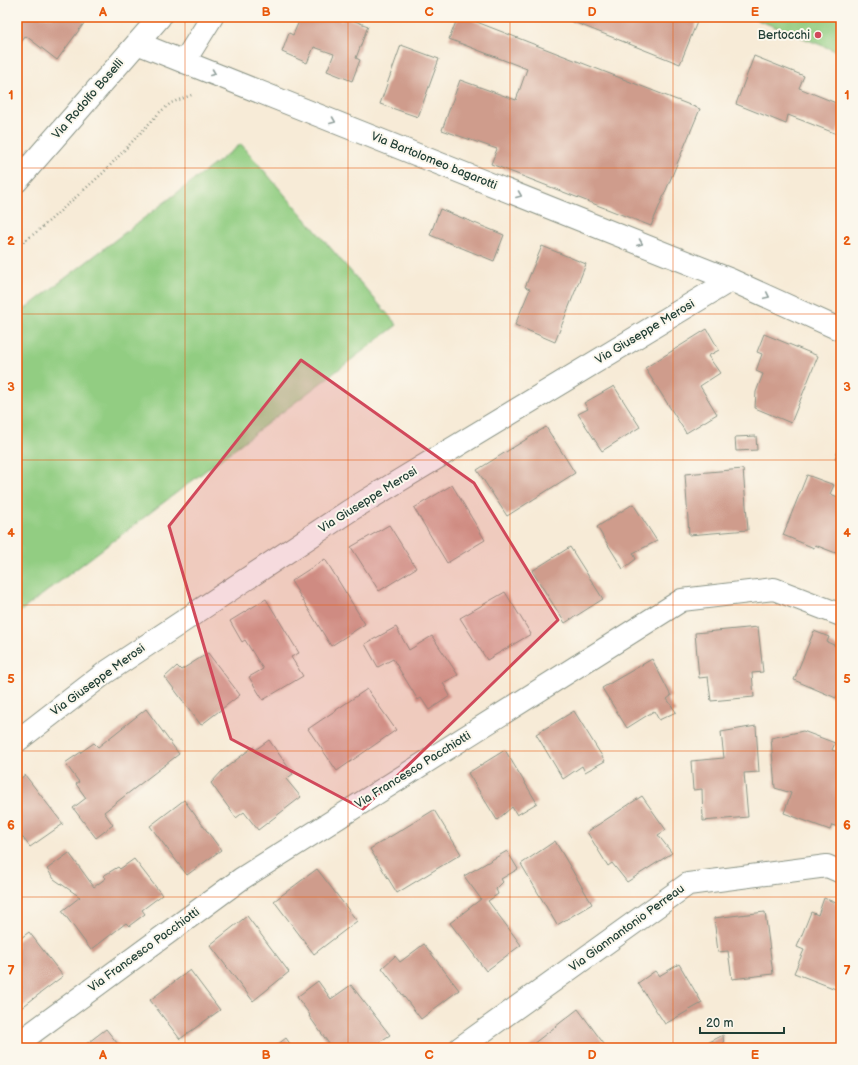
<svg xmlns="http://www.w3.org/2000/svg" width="858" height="1065" viewBox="0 0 858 1065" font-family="'Balsamiq Sans',sans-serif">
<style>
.green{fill:#92cd82;stroke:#58855b}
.building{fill:#cf9c8c}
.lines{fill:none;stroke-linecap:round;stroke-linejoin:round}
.minor-casing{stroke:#8b9486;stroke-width:24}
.path{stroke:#8b9486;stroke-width:2.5;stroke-dasharray:1 3;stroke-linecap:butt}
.minor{stroke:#fff;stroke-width:22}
.oneway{stroke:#8f9e9a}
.marked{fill:#d1495b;fill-opacity:0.2;stroke:#d1495b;stroke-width:3;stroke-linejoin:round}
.grid{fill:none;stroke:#e8590c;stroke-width:1;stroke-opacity:0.55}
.poi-dot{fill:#d1495b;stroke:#fbf7ec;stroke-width:1.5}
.labels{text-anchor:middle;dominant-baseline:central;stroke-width:4;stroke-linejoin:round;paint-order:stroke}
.poi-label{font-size:12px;fill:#1f3d34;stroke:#fbf7ec;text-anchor:end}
.street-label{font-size:12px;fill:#1f3d34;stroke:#fbf7ec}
.neatline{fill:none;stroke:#e8590c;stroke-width:1.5}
.grid-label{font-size:13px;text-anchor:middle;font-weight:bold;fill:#e8590c}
</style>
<rect width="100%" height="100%" fill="#fbf7ec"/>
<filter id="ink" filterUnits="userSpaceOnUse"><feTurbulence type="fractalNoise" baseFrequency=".025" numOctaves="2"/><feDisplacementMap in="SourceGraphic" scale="8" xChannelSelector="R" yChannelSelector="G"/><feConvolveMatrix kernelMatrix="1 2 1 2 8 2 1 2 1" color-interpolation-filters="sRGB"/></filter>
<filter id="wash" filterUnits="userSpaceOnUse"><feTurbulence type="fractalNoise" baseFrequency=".012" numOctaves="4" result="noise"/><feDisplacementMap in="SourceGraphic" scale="16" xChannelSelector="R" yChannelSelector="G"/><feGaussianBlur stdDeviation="0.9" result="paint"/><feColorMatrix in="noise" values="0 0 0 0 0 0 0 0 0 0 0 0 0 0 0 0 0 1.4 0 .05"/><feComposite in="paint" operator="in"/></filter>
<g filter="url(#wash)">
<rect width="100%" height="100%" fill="#f7ebd7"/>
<path class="green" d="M 750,17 L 841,17 L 841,53 Z
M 241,144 L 397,325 L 17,614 L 17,315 Z"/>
<g id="blocks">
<path class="building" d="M 17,17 L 78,17 L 85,22 L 57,60 L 26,36 L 17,47 Z
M 295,17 L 334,17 L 342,21 L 343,17 L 344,17 L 368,26 L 356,58 L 360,60 L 352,81 L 327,71 L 334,54 L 314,47 L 307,63 L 282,52 L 289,33 L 293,35 L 300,19 Z
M 458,17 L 464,17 L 700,109 L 651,226 L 491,164 L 497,149 L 442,130 L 460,80 L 516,100 L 527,69 L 449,39 Z
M 561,17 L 683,17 L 697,22 L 680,64 Z
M 401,45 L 439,59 L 418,117 L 380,104 Z
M 754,56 L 804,76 L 799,88 L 841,105 L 841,121 L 837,134 L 788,115 L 786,124 L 736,104 Z
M 440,209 L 504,235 L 494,261 L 430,235 Z
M 542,246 L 586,264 L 555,342 L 515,325 L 530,289 L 525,287 Z
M 707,329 L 719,350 L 708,356 L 720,373 L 700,386 L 717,414 L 686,433 L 645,368 Z
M 764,334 L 818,356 L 791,423 L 755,408 L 756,392 L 763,374 L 756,371 L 762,354 L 757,352 Z
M 614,386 L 640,427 L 602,451 L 578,414 L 588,409 L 584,403 Z
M 546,427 L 575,473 L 507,516 L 477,470 Z
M 756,436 L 757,450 L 736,451 L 735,437 Z
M 841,444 L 841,461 L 835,458 Z
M 743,469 L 748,530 L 689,535 L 685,474 Z
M 807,475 L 834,485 L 830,494 L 841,498 L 841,555 L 815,545 L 814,548 L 783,535 Z
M 452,485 L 485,540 L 447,563 L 414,508 Z
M 633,504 L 657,541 L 633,553 L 636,559 L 623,569 L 597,527 Z
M 389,525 L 416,568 L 379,591 L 351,547 Z
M 570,547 L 603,599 L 565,623 L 532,571 Z
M 325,559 L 365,624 L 331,646 L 291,581 Z
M 505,592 L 531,634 L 487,660 L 460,618 Z
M 266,599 L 299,653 L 291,657 L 303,676 L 263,700 L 249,677 L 263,669 L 245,640 L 242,642 L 230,621 Z
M 396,627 L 409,650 L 432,636 L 458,675 L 443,683 L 450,696 L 429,710 L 421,698 L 418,700 L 393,659 L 378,667 L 365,644 Z
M 758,627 L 763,672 L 752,673 L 754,697 L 711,701 L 708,677 L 699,678 L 695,633 Z
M 814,631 L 829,637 L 827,642 L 841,648 L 841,686 L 836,698 L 794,680 Z
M 208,653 L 240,695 L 201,725 L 165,677 L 177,666 L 181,670 Z
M 652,659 L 671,696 L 667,699 L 676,712 L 659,720 L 654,711 L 627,728 L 602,688 Z
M 367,689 L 396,730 L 337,771 L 308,729 Z
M 146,709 L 179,754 L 104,812 L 113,825 L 96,838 L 73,808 L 86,798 L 76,784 L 79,782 L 65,763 L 94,743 L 98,747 Z
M 574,711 L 605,761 L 585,772 L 582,766 L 563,779 L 536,734 Z
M 756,726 L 759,772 L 744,773 L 748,817 L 703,821 L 702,789 L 693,790 L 691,761 L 724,758 L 721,732 Z
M 803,731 L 835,743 L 832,750 L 841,753 L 841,828 L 832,825 L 830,830 L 784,813 L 791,793 L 775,788 L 771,738 Z
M 269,740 L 293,774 L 286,779 L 301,797 L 258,830 L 244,812 L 236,818 L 211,783 L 223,770 L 253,747 L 255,750 Z
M 505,750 L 537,803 L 517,815 L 512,807 L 497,820 L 468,773 Z
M 25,775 L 63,824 L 30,847 L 17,830 L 17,781 Z
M 642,796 L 666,830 L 658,835 L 672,853 L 627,882 L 612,863 L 608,866 L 587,832 Z
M 184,800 L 221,850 L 187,875 L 150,826 Z
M 434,810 L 461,854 L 397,893 L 370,849 Z
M 555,841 L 592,904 L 557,925 L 521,864 Z
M 507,851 L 518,869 L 501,879 L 503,882 L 496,889 L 498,894 L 488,901 L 521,945 L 486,971 L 450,923 L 481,899 L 464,876 Z
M 69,853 L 94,887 L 106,878 L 103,876 L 118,867 L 120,869 L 134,859 L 162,895 L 142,910 L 145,914 L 129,926 L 126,923 L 91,950 L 62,911 L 80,897 L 54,879 L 47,869 Z
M 317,869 L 357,921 L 314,954 L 274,901 Z
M 824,898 L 841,905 L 841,991 L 794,973 L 804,950 L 797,947 L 811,912 L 818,915 Z
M 765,912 L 773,974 L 732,979 L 728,951 L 718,952 L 714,918 Z
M 247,916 L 289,972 L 253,1001 L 210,945 Z
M 29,932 L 63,976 L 21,1008 L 17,1002 L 17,941 Z
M 424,944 L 459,990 L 421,1019 L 382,968 L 395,956 L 400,962 Z
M 679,964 L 702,1003 L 665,1024 L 638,983 L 655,971 L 659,976 Z
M 190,970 L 220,1010 L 180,1039 L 150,1000 Z
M 318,981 L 331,999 L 351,985 L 390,1035 L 370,1048 L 332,1048 L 309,1016 L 310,1015 L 297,997 Z
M 578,1009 L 607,1048 L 528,1048 Z
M 106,1029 L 121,1048 L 81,1048 Z
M 723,1035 L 724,1048 L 698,1048 Z
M 286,1038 L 293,1048 L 273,1048 Z"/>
</g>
</g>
<g filter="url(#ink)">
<use href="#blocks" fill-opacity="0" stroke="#8b9486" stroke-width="1"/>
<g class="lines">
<defs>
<path id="minor" d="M 137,43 L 731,280 L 841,330
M 184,62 L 212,17
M 17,181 L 160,17
M 17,741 L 105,673 L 349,511 L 731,280
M 17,1044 L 241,879 L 682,600 L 774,589 L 841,615
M 460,1048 L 688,884 L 827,866 L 841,872"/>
</defs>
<use href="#minor" class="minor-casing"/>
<path class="path" d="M 17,247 L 39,230 L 103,173 L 160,112 L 171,103 L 194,94"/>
<use href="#minor" class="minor"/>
</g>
<defs><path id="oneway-chevron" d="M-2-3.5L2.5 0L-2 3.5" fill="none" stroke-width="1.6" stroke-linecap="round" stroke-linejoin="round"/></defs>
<g class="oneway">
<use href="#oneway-chevron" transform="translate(213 73) rotate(22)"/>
<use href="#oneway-chevron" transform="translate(333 121) rotate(22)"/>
<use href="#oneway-chevron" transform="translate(519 195) rotate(22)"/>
<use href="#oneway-chevron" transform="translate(640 243) rotate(22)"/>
<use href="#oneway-chevron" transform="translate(767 296) rotate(25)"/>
</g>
</g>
<path class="marked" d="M 301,360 L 474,483 L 558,620 L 363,809 L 231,739 L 169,526 Z"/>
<path class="grid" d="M 185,17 L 185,1048M 348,17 L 348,1048M 510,17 L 510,1048M 673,17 L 673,1048M 17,168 L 841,168M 17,314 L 841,314M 17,460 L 841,460M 17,605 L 841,605M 17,751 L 841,751M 17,897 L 841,897"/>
<circle class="poi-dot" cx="818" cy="35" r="4"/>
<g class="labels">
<g class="poi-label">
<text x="810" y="35">Bertocchi</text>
</g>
<g class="street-label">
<text transform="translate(88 99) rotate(-49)">Via Rodolfo Boselli</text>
<text transform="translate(434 161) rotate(22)">Via Bartolomeo bagarotti</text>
<text transform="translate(645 332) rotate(-31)">Via Giuseppe Merosi</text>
<text transform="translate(368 500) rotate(-32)">Via Giuseppe Merosi</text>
<text transform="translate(98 680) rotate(-36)">Via Giuseppe Merosi</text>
<text transform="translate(413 770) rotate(-32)">Via Francesco Pacchiotti</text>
<text transform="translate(627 928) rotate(-36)">Via Giannantonio Perreau</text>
<text transform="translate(144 950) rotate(-36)">Via Francesco Pacchiotti</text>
</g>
</g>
<rect width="858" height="1065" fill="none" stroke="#fbf7ec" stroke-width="44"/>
<path d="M700 1027v6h84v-6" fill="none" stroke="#1f3d34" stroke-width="2"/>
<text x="706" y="1027" font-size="12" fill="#1f3d34" stroke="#fbf7ec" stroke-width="3" paint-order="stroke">20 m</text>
<rect x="22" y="22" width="814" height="1021" class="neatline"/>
<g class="grid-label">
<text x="103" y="16">A</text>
<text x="266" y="16">B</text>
<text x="429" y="16">C</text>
<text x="592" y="16">D</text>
<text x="755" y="16">E</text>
<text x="11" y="99">1</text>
<text x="847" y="99">1</text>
<text x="11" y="245">2</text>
<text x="847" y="245">2</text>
<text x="11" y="391">3</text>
<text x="847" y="391">3</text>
<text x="11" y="537">4</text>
<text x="847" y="537">4</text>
<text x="11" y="683">5</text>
<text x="847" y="683">5</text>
<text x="11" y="829">6</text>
<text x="847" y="829">6</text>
<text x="11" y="975">7</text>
<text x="847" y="975">7</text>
<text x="103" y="1059">A</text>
<text x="266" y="1059">B</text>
<text x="429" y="1059">C</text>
<text x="592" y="1059">D</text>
<text x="755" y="1059">E</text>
</g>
</svg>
